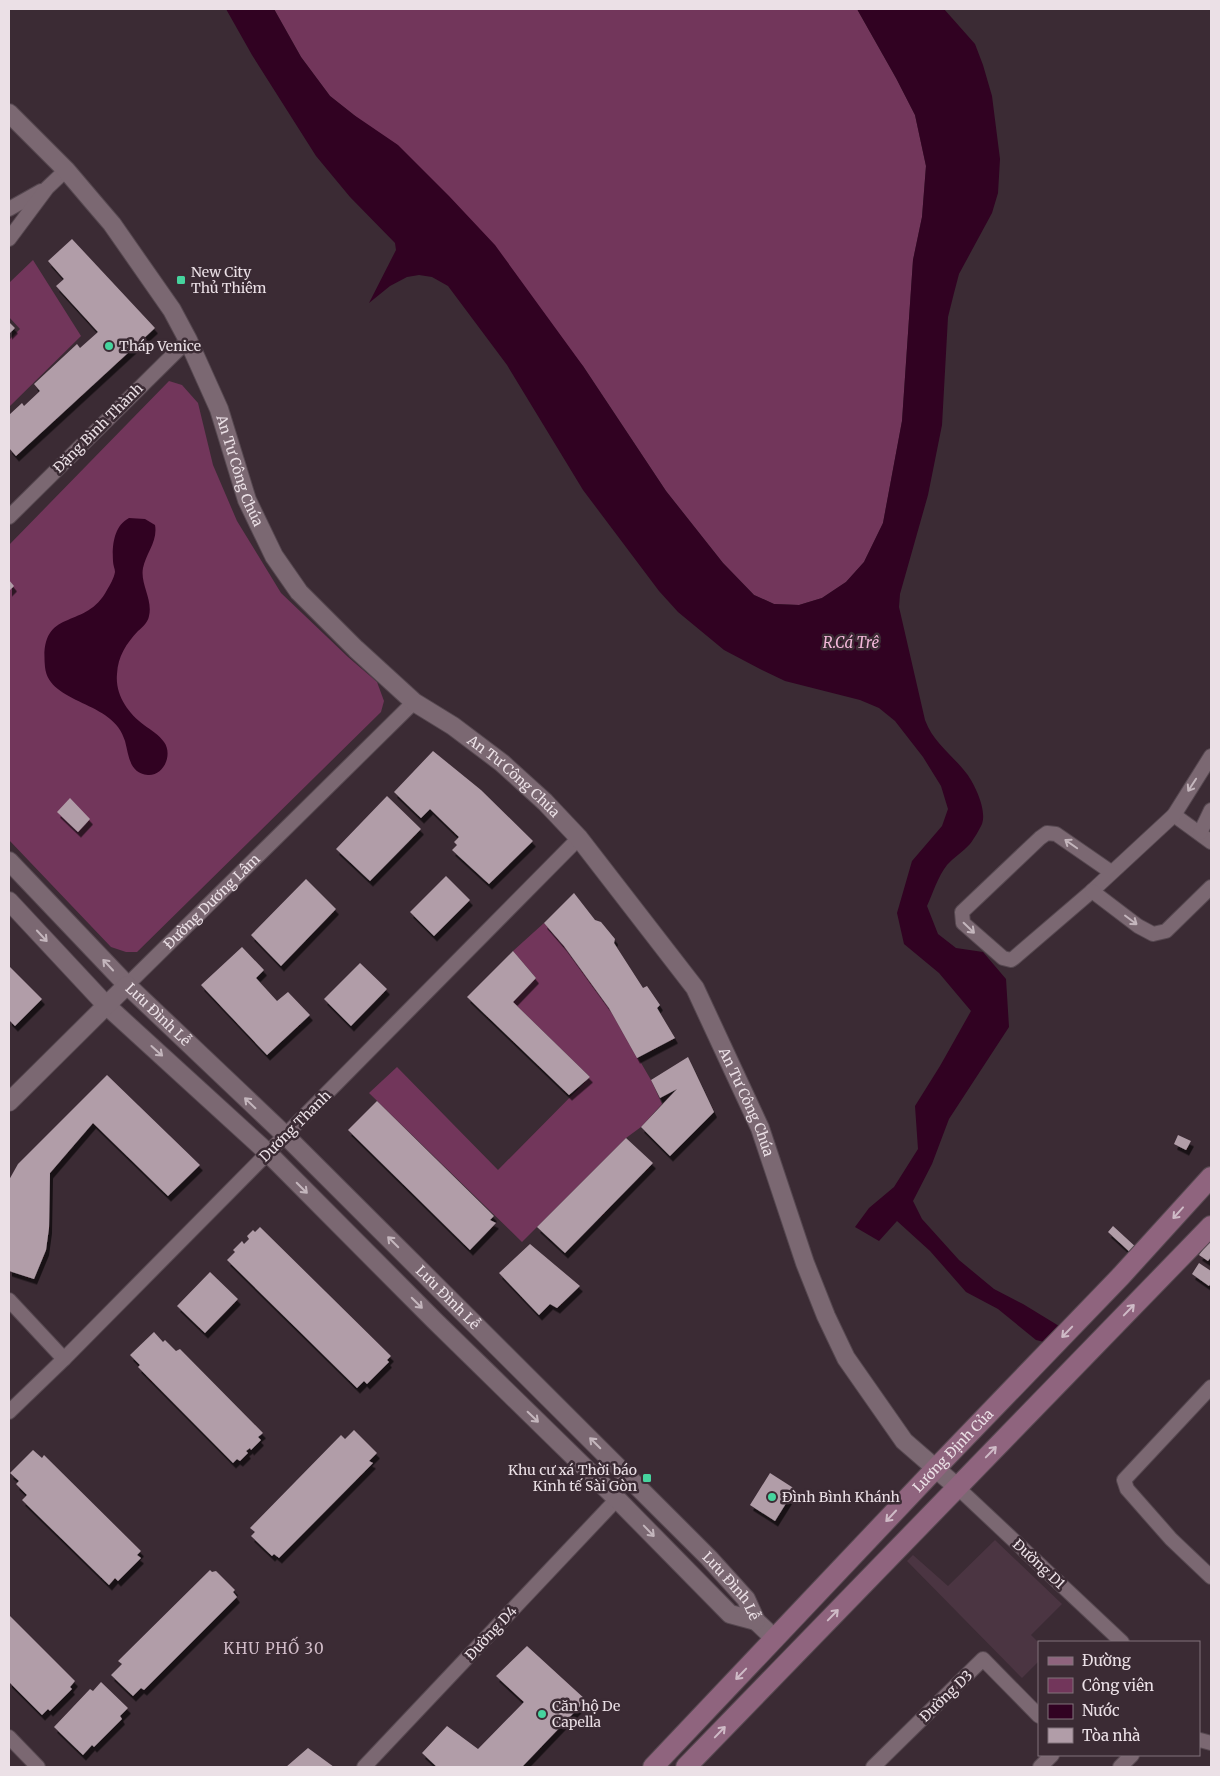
<svg xmlns="http://www.w3.org/2000/svg" width="1220" height="1776" viewBox="0 0 1220 1776" font-family="Merriweather,serif">
<style>
.built{fill:#4b3542}
.green{fill:#72365b}
.water{fill:#310222}
.building{fill:#b19da8;filter:url(#shadow)}
.lines{fill:none;stroke-linecap:round;stroke-linejoin:round}
.minor-casing{stroke:#564850;stroke-width:16}
.tertiary-casing{stroke:#564850;stroke-width:20}
.secondary-casing{stroke:#564850;stroke-width:22}
.minor{stroke:#7b6872;stroke-width:14}
.tertiary{stroke:#7b6872;stroke-width:18}
.secondary{stroke:#8f647e;stroke-width:20}
.oneway{stroke:#c4b6bd}
.oneway2{stroke:#cfbbc7}
.poi-dot{fill:#46d49e;stroke:#3b2b34;stroke-width:2}
.labels{text-anchor:middle;dominant-baseline:central;stroke-width:5;stroke-linejoin:round;paint-order:stroke}
.poi-label{font-size:14px;fill:#ebe0e6;stroke:#3b2b34;text-anchor:start}
.street-label{font-size:14px;fill:#ebe0e6;stroke:#3b2b34}
.water-label{font-size:15px;font-style:italic;fill:#f4b8da;stroke:#3b2b34}
.neighbourhood-label{font-size:15px;letter-spacing:1px;fill:#d2bdc9;stroke:#3b2b34}
</style>
<defs>
<filter id="shadow"><feDropShadow dx="3" dy="5.5" stdDeviation="0" flood-color="#0009"/></filter>
</defs>
<rect width="100%" height="100%" fill="#3b2b34"/>
<path class="built" d="M 995,1540 L 1062,1604 L 1031,1635 L 1039,1643 L 1039,1661 L 1022,1678 L 907,1561 L 913,1555 L 948,1586 Z"/>
<path class="green" d="M 274,9 L 857,9 L 896,78 L 915,115 L 926,166 L 922,217 L 913,260 L 902,421 L 883,523 L 864,562 L 846,582 L 822,598 L 799,605 L 774,604 L 754,595 L 723,563 L 666,491 L 583,366 L 354,115 L 330,96 L 301,57 Z
M 33,260 L 81,336 L 9,407 L 9,340 L 20,329 L 9,317 L 9,283 Z
M 169,381 L 182,385 L 198,403 L 213,465 L 237,521 L 281,593 L 348,657 L 377,682 L 384,701 L 381,712 L 137,952 L 126,952 L 111,947 L 9,840 L 9,545 Z
M 544,923 L 564,946 L 609,1008 L 651,1080 L 662,1104 L 641,1127 L 626,1138 L 522,1242 L 369,1093 L 397,1067 L 498,1170 L 590,1077 L 513,1002 L 536,978 L 513,951 Z"/>
<path class="water" d="M 226,9 L 274,9 L 301,57 L 330,96 L 354,115 L 398,145 L 449,196 L 495,245 L 583,366 L 666,491 L 723,563 L 754,595 L 774,604 L 799,605 L 822,598 L 846,582 L 864,562 L 883,523 L 902,421 L 913,260 L 922,217 L 926,166 L 915,115 L 896,78 L 857,9 L 944,9 L 975,44 L 983,65 L 992,96 L 1000,159 L 998,193 L 992,213 L 959,274 L 954,293 L 948,317 L 942,425 L 928,495 L 900,594 L 899,607 L 925,720 C 934,744 952,754 967,774 C 975,785 987,810 982,824 C 979,830 974,839 970,844 C 963,852 954,857 947,865 C 938,876 933,893 927,906 L 938,934 L 956,948 L 983,952 L 1006,979 L 1009,1027 L 949,1119 L 932,1164 L 913,1201 L 922,1219 L 959,1260 L 994,1289 L 1023,1304 L 1059,1326 L 1044,1342 L 1036,1340 L 998,1309 L 966,1292 L 930,1251 L 897,1221 L 879,1241 L 855,1227 L 869,1208 L 894,1187 L 918,1149 L 915,1106 L 940,1066 L 971,1011 L 939,973 L 904,944 L 897,913 L 912,861 L 942,826 L 948,809 L 941,786 L 923,757 L 895,721 L 879,708 L 860,700 L 785,681 L 760,669 L 724,650 L 678,612 L 659,591 L 583,490 L 507,365 L 448,286 L 432,277 L 419,275 L 407,277 L 390,286 L 369,303 L 396,250 L 395,243 L 350,197 L 316,156 L 252,55 Z
M 129,518 L 145,519 L 155,525 C 158,541 146,553 143,568 C 140,584 153,599 149,616 C 148,622 143,627 138,631 C 126,644 118,656 117,674 C 115,695 128,713 144,725 C 151,730 159,735 164,742 C 173,754 164,776 148,775 C 129,773 129,756 125,741 C 114,700 49,705 45,667 C 39,605 85,632 107,590 C 110,585 114,578 115,572 C 115,569 113,565 113,561 C 112,545 114,526 129,518 Z"/>
<path class="building" d="M 72,239 L 155,328 L 16,456 L 9,448 L 9,415 L 22,403 L 24,406 L 40,391 L 34,384 L 77,344 L 80,348 L 98,332 L 56,286 L 64,279 L 48,261 Z
M 9,322 L 15,328 L 9,334 Z
M 9,580 L 14,586 L 9,591 Z
M 433,751 L 481,790 L 533,841 L 489,884 L 452,850 L 457,845 L 454,842 L 459,837 L 430,809 L 421,818 L 394,792 Z
M 387,796 L 421,829 L 370,881 L 336,849 Z
M 70,798 L 90,819 L 78,832 L 57,812 Z
M 446,876 L 470,900 L 434,936 L 410,912 Z
M 306,879 L 336,909 L 281,966 L 251,935 Z
M 574,893 L 595,920 L 601,922 L 615,939 L 614,943 L 643,988 L 647,986 L 660,1005 L 657,1008 L 675,1038 L 637,1058 L 609,1008 L 564,946 L 544,923 Z
M 242,947 L 264,970 L 256,978 L 277,1001 L 288,992 L 310,1015 L 267,1055 L 201,985 Z
M 513,951 L 536,978 L 513,1002 L 590,1077 L 569,1095 L 467,997 Z
M 360,963 L 387,989 L 351,1026 L 324,999 Z
M 9,966 L 42,999 L 15,1026 L 9,1020 Z
M 688,1057 L 714,1112 L 670,1156 L 641,1127 L 677,1089 L 660,1098 L 651,1080 Z
M 107,1075 L 200,1165 L 168,1196 L 93,1123 L 50,1173 L 49,1228 L 46,1250 L 34,1279 L 9,1271 L 9,1180 L 18,1164 Z
M 377,1101 L 494,1216 L 490,1220 L 496,1223 L 470,1250 L 348,1130 Z
M 1178,1135 L 1191,1141 L 1186,1150 L 1174,1144 Z
M 626,1138 L 653,1163 L 565,1253 L 537,1227 Z
M 1113,1226 L 1138,1249 L 1133,1255 L 1108,1232 Z
M 260,1227 L 391,1356 L 387,1360 L 389,1362 L 367,1384 L 364,1381 L 357,1388 L 227,1260 L 235,1252 L 233,1250 L 242,1241 L 244,1244 L 249,1239 L 247,1236 L 253,1230 L 255,1232 Z
M 1211,1238 L 1211,1257 L 1208,1261 L 1199,1255 Z
M 530,1244 L 580,1286 L 557,1308 L 550,1304 L 539,1315 L 499,1273 Z
M 1199,1263 L 1211,1271 L 1211,1283 L 1209,1286 L 1192,1274 Z
M 210,1272 L 238,1299 L 205,1333 L 177,1306 Z
M 154,1332 L 163,1342 L 165,1340 L 176,1351 L 180,1349 L 263,1433 L 258,1437 L 261,1440 L 251,1450 L 250,1448 L 246,1451 L 248,1453 L 240,1461 L 237,1459 L 233,1463 L 138,1367 L 140,1365 L 130,1355 Z
M 354,1430 L 377,1453 L 369,1461 L 373,1463 L 279,1558 L 274,1554 L 272,1556 L 251,1536 L 255,1532 L 250,1528 L 341,1435 L 345,1439 Z
M 33,1450 L 42,1458 L 44,1455 L 141,1551 L 137,1555 L 141,1558 L 118,1581 L 115,1578 L 109,1585 L 22,1500 L 27,1495 L 16,1484 L 19,1481 L 10,1473 Z
M 770,1473 L 795,1489 L 775,1521 L 750,1505 Z
M 210,1570 L 212,1572 L 216,1571 L 235,1590 L 233,1592 L 237,1597 L 144,1690 L 141,1688 L 133,1696 L 111,1675 L 122,1664 L 118,1661 Z
M 9,1615 L 75,1681 L 70,1687 L 72,1689 L 50,1711 L 48,1709 L 42,1715 L 9,1682 Z
M 527,1646 L 586,1700 L 522,1767 L 437,1767 L 422,1753 L 447,1726 L 478,1749 L 524,1702 L 496,1676 Z
M 101,1682 L 128,1708 L 120,1716 L 122,1719 L 94,1747 L 92,1745 L 83,1755 L 54,1727 L 90,1689 L 93,1691 Z
M 308,1748 L 334,1767 L 286,1767 Z"/>
<g class="lines">
<defs>
<g id="minor">
<path d="M 9,209 L 41,191"/>
<path d="M 9,239 L 47,188 L 66,170"/>
<path d="M 9,517 L 188,340"/>
<path d="M 1174,815 L 1211,842"/>
<path d="M 1200,833 L 1211,810"/>
<path d="M 1111,872 L 1056,834 L 1047,833 L 1040,838 L 962,912 L 963,923 L 1003,958 L 1011,960 L 1014,958 L 1092,891 L 1174,815 L 1211,756"/>
<path d="M 1092,891 L 1138,926 L 1153,934 L 1166,931 L 1211,887"/>
<path id="s1" d="M 127,985 L 414,702"/>
<path d="M 9,1300 L 64,1359"/>
<path d="M 1211,1387 L 1124,1480 L 1127,1489 L 1171,1539 L 1211,1577"/>
<path d="M 9,1412 L 64,1359 L 579,838"/>
<path d="M 957,1487 L 1122,1642"/>
<path d="M 9,1737 L 38,1767"/>
<path d="M 1200,1740 L 1211,1743"/>
<path d="M 364,1767 L 617,1499"/>
<path d="M 873,1767 L 983,1659 L 1039,1716"/>
<path d="M 1040,1767 L 1052,1755"/>
<path d="M 1120,1767 L 1132,1755"/>
</g>
<g id="tertiary">
<path id="s2" d="M 9,113 L 66,170 L 94,203 L 112,224 L 172,310 L 188,340 L 219,409 L 247,500 L 274,556 L 299,592 L 356,649 L 414,702 L 453,726 L 502,763 L 545,802 L 579,838 L 695,988 L 760,1128 L 805,1263 L 826,1316 L 846,1358 L 904,1441 L 957,1487"/>
<path id="s3" d="M 9,861 L 127,985 L 286,1136 L 709,1558 L 746,1599 L 756,1621 L 775,1639"/>
<path d="M 9,901 L 106,1005 L 268,1153 L 434,1320 L 617,1499 L 730,1614 L 756,1621"/>
<path d="M 9,1102 L 127,985"/>
</g>
<g id="secondary">
<path id="s4" d="M 653,1767 L 936,1468 L 1121,1276 L 1211,1177"/>
<path d="M 686,1767 L 1211,1226"/>
</g>
</defs>
<use href="#minor" class="minor-casing"/>
<use href="#tertiary" class="tertiary-casing"/>
<use href="#secondary" class="secondary-casing"/>
<use href="#minor" class="minor"/>
<use href="#tertiary" class="tertiary"/>
<use href="#secondary" class="secondary"/>
</g>
<defs><path id="oneway-shaft" d="M-6 0H5M1.5-3L5.5 0L1.5 3" fill="none" stroke-width="1.6" stroke-linecap="round" stroke-linejoin="round" transform="scale(1.25)"/></defs>
<g class="oneway">
<use href="#oneway-shaft" transform="translate(1192 785) rotate(123)"/>
<use href="#oneway-shaft" transform="translate(1071 844) rotate(-145)"/>
<use href="#oneway-shaft" transform="translate(1131 920) rotate(37)"/>
<use href="#oneway-shaft" transform="translate(969 928) rotate(44)"/>
<use href="#oneway-shaft" transform="translate(42 936) rotate(47)"/>
<use href="#oneway-shaft" transform="translate(108 965) rotate(-133)"/>
<use href="#oneway-shaft" transform="translate(157 1051) rotate(42)"/>
<use href="#oneway-shaft" transform="translate(250 1103) rotate(-136)"/>
<use href="#oneway-shaft" transform="translate(302 1188) rotate(45)"/>
<use href="#oneway-shaft" transform="translate(393 1242) rotate(-135)"/>
<use href="#oneway-shaft" transform="translate(417 1303) rotate(45)"/>
<use href="#oneway-shaft" transform="translate(533 1417) rotate(44)"/>
<use href="#oneway-shaft" transform="translate(595 1443) rotate(-135)"/>
<use href="#oneway-shaft" transform="translate(649 1531) rotate(46)"/>
</g>
<g class="oneway2">
<use href="#oneway-shaft" transform="translate(1178 1213) rotate(132)"/>
<use href="#oneway-shaft" transform="translate(1129 1310) rotate(-46)"/>
<use href="#oneway-shaft" transform="translate(1067 1332) rotate(134)"/>
<use href="#oneway-shaft" transform="translate(991 1452) rotate(-46)"/>
<use href="#oneway-shaft" transform="translate(891 1516) rotate(133)"/>
<use href="#oneway-shaft" transform="translate(833 1615) rotate(-46)"/>
<use href="#oneway-shaft" transform="translate(741 1674) rotate(134)"/>
<use href="#oneway-shaft" transform="translate(720 1732) rotate(-46)"/>
</g>
<g class="poi-dot">
<rect x="176" y="275" width="10" height="10" rx="2.5"/>
<circle cx="109" cy="346" r="5"/>
<rect x="642" y="1473" width="10" height="10" rx="2.5"/>
<circle cx="772" cy="1497" r="5"/>
<circle cx="542" cy="1714" r="5"/>
</g>
<g class="labels">
<g class="poi-label">
<text x="191" y="272">New City<tspan x="191" dy="16">Thủ Thiêm</tspan></text>
<text x="119" y="346">Tháp Venice</text>
<text x="637" y="1470" text-anchor="end">Khu cư xá Thời báo<tspan x="637" dy="16">Kinh tế Sài Gòn</tspan></text>
<text x="782" y="1497">Đình Bình Khánh</text>
<text x="552" y="1706">Căn hộ De<tspan x="552" dy="16">Capella</tspan></text>
</g>
<g class="street-label">
<text transform="translate(98 428) rotate(-45)">Đặng Bình Thành</text>
<text stroke="none"><textPath href="#s2" startOffset="431">An Tư Công Chúa</textPath></text>
<text stroke="none"><textPath href="#s2" startOffset="851">An Tư Công Chúa</textPath></text>
<text stroke="none"><textPath href="#s1" startOffset="119">Đường Dương Lâm</textPath></text>
<text stroke="none"><textPath href="#s3" startOffset="214">Lưu Đình Lễ</textPath></text>
<text stroke="none"><textPath href="#s2" startOffset="1256">An Tư Công Chúa</textPath></text>
<text transform="translate(295 1126) rotate(-45)">Dương Thanh</text>
<text stroke="none"><textPath href="#s3" startOffset="619">Lưu Đình Lễ</textPath></text>
<text stroke="none"><textPath href="#s4" startOffset="436">Lương Định Của</textPath></text>
<text transform="translate(1039 1564) rotate(43)">Đường D1</text>
<text stroke="none"><textPath href="#s3" startOffset="1024">Lưu Đình Lễ</textPath></text>
<text transform="translate(491 1633) rotate(-47)">Đường D4</text>
<text transform="translate(946 1696) rotate(-44)">Đường D3</text>
</g>
<g class="water-label">
<text x="851" y="642">R.Cá Trê</text>
</g>
<g class="neighbourhood-label">
<text x="274" y="1648">KHU PHỐ 30</text>
</g>
</g>
<rect width="1220" height="1776" fill="none" stroke="#ebe0e6" stroke-width="20"/>
<rect x="1038" y="1641" width="162" height="115" fill="#3b2b34" stroke="#81737b"/>
<rect x="1048" y="1657" width="25" height="8" fill="#8f647e" stroke="#81737b"/>
<text x="1082" y="1666" font-size="15" fill="#ebe0e6">Đường</text>
<rect x="1048" y="1678" width="25" height="15" fill="#72365b" stroke="#81737b"/>
<text x="1082" y="1691" font-size="15" fill="#ebe0e6">Công viên</text>
<rect x="1048" y="1704" width="25" height="15" fill="#310222" stroke="#81737b"/>
<text x="1082" y="1716" font-size="15" fill="#ebe0e6">Nước</text>
<rect x="1048" y="1728" width="25" height="15" fill="#b19da8" stroke="#81737b"/>
<text x="1082" y="1741" font-size="15" fill="#ebe0e6">Tòa nhà</text>
</svg>
